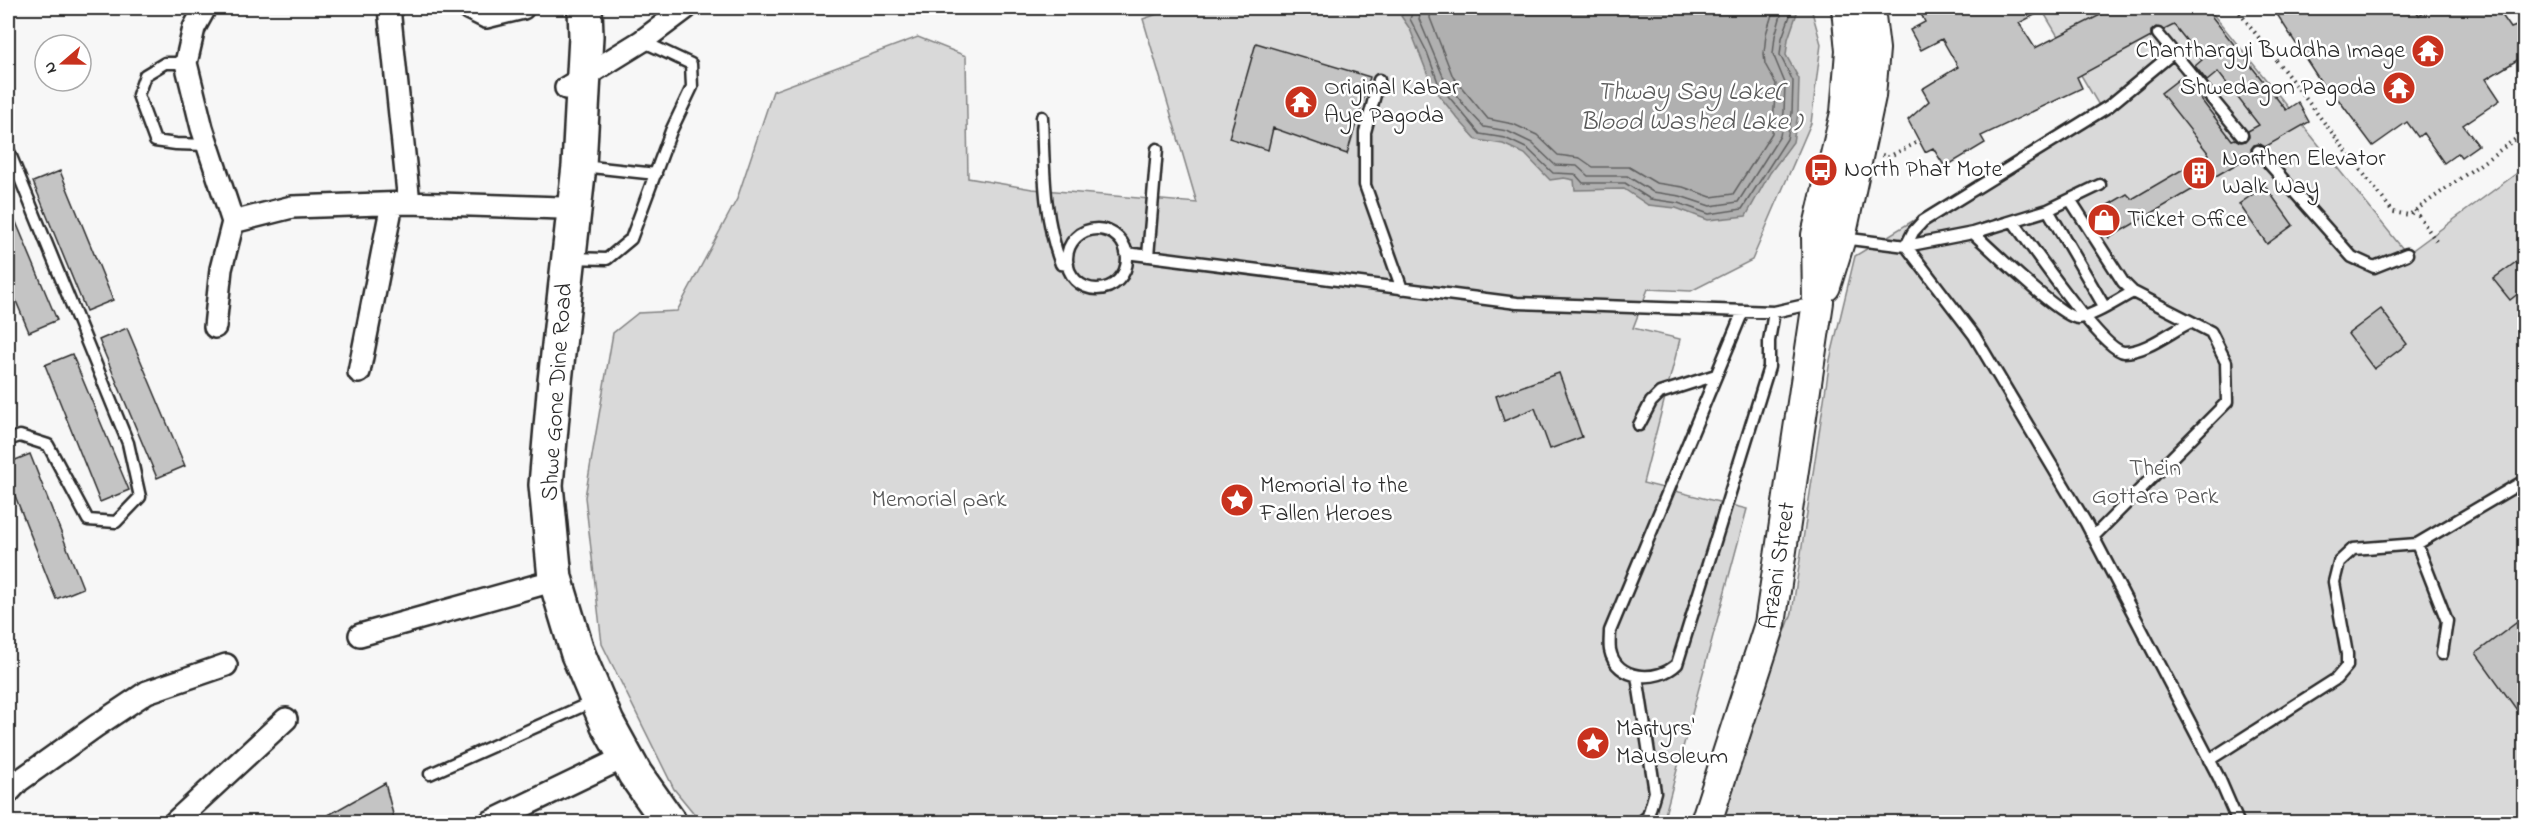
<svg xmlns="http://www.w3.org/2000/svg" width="2532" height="830" viewBox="0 0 2532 830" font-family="'Indie Flower',sans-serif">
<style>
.green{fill:#d9d9d9;stroke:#828282;stroke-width:1.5}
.water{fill:#b0b0b0;stroke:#7b7b7b;stroke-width:1.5}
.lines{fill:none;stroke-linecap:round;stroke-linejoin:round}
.shore{stroke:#606060;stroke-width:1.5}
.building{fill:#c4c4c4;stroke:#2b2b2b;stroke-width:1.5}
.service-casing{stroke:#2b2b2b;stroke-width:15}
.minor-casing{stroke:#2b2b2b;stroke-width:26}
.secondary-casing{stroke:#2b2b2b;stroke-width:34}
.primary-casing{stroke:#2b2b2b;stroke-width:38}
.path{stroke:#2b2b2b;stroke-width:4;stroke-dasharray:1.5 4.5;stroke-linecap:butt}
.service{stroke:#fff;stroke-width:10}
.minor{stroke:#fff;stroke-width:21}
.secondary{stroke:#fff;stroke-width:30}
.primary{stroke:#fff;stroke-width:33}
.labels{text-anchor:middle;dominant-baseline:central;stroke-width:5;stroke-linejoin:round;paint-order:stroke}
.poi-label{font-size:24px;fill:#2b2b2b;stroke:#fff;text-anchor:start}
.street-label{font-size:24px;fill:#2b2b2b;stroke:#fff}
.park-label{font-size:24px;fill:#565656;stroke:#fff}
.water-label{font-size:26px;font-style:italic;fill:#5a5a5a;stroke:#fff}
</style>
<rect width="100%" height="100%" fill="#f7f7f7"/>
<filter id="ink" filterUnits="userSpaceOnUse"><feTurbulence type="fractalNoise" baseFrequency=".0167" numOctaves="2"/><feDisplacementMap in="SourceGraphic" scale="12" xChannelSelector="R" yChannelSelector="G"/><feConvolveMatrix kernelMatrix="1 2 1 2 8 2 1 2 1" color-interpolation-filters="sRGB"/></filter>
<g filter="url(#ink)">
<path class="green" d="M 1175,8 L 1811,8 L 1821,44 L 1811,123 L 1752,260 L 1691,291 L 1648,289 L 1633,328 L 1680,339 L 1643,483 L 1747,509 L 1663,822 L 701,822 L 674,789 L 602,644 L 585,497 L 613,333 L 638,313 L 677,311 L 737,199 L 773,91 L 918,37 L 966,56 L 968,178 L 1032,189 L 1197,203 L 1143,19 Z
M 2041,8 L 2208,8 L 2407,254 L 2524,168 L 2524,822 L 1714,822 L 1792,613 L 1830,360 L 1855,256 L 2100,107 Z"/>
<path class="water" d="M 1410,8 L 1796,8 L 1797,13 L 1788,39 L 1786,55 L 1799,79 L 1798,114 L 1793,142 L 1770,173 L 1746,216 L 1708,220 L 1676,208 L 1648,205 L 1624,189 L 1575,190 L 1574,180 L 1564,178 L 1550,180 L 1525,154 L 1503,144 L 1477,140 L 1458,119 L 1433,88 L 1410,29 L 1401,16 Z"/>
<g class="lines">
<path class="shore" d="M 1414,8 L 1410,19 L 1427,52 L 1439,85 L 1480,134 L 1505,138 L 1528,149 L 1553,173 L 1575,174 L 1583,183 L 1625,183 L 1650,199 L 1678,203 L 1709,214 L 1742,209 L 1787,139 L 1792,113 L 1793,81 L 1780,55 L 1782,38 L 1791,13 L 1790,8
M 1422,8 L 1419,19 L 1445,81 L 1468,110 L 1484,127 L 1507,131 L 1532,143 L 1555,165 L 1577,166 L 1588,176 L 1627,176 L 1653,192 L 1680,196 L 1710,206 L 1738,202 L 1780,136 L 1784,112 L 1785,83 L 1773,54 L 1775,36 L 1783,8
M 1431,8 L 1430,18 L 1453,77 L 1488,119 L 1513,124 L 1537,135 L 1558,155 L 1580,158 L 1593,167 L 1629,167 L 1656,183 L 1683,187 L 1711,197 L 1733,194 L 1772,133 L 1776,84 L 1765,64 L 1764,54 L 1766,34 L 1774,8"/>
</g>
<path class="building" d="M 1918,8 L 2048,8 L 2019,23 L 2035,48 L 2114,8 L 2205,8 L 2286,110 L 2298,102 L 2309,122 L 2265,147 L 2260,144 L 2254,145 L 2251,149 L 2252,155 L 2109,238 L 2094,213 L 2127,194 L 2132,199 L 2209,154 L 2161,93 L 2183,76 L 2232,140 L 2235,139 L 2240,142 L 2246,141 L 2249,137 L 2248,131 L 2259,125 L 2218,72 L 2207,81 L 2195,66 L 2202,60 L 2174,25 L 2164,30 L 2156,27 L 2151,31 L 2151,37 L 2077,77 L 2082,88 L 1981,136 L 1985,143 L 1945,167 L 1933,148 L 1925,152 L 1908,120 L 1929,101 L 1922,89 L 1958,67 L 1942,39 L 1921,50 L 1910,30 L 1925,22 Z
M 2273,8 L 2414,8 L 2419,15 L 2431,8 L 2497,8 L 2511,28 L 2524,23 L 2524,56 L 2486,79 L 2500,100 L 2463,125 L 2478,145 L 2461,157 L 2458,153 L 2444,163 L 2423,133 L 2418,137 L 2407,122 L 2373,146 L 2329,87 L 2326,90 Z
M 1256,43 L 1370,77 L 1347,154 L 1273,128 L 1268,150 L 1229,138 Z
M 60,171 L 113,300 L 86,311 L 33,182 Z
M 2265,186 L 2293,225 L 2267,244 L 2239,204 Z
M 8,203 L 57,320 L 29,332 L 8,282 Z
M 2516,262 L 2524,273 L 2524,289 L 2510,300 L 2493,279 Z
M 2381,309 L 2407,344 L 2374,369 L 2348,334 Z
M 127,328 L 185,466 L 157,478 L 99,340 Z
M 72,354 L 129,490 L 100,502 L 45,365 Z
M 1559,373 L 1582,437 L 1550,449 L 1535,408 L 1504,421 L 1496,396 Z
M 30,454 L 83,588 L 56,599 L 8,478 L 8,463 Z
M 2524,617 L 2524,720 L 2476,653 Z
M 385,783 L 395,822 L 316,822 Z"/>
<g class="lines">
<defs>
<path id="service" d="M 2158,34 L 2242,135
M 186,63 L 165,63 L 145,75 L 138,95 L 155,141 L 176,144 L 207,145
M 1379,80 L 1365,132 L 1365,185 L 1402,289
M 1042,117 C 1044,167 1043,217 1061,264 L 1068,265
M 8,149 L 128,443 L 140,497 L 116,522 L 88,520 L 48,445 L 20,436 L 8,440
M 2258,151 L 2352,257 L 2374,267 L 2407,254
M 582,166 L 656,174
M 2071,201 L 2123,282 L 2133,292 L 2211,332 L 2226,362 L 2227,402 L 2093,537
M 2048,210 L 2104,306
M 2013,221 C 2029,243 2103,351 2124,352 C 2147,352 2171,331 2191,322
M1067 259a30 30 0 1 1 60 0a30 30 0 1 1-60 0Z
M 1973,233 C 1989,247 2062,319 2078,318 C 2093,317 2119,299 2133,292
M 1842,238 L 1906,246 L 1974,335 L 2086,523 L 2219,778 L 2238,822
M 1906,246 L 1913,232 L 1923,221 L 2109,106 L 2173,53
M 1906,246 L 1973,233 L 2048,210 L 2100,185
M 1126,253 L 1517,303 L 1774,312 L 1814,303
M 1148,256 L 1157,149
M 571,258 L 607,259 L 631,239 L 671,131 L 692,87 L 691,64 L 642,41
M 1743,311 L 1610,631 C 1610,637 1609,644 1610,650 C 1616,681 1658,683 1677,664 L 1769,367 L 1769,341 L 1774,312
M 1639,425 L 1651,402 L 1660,393 L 1716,375
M 2417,544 L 2447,621 L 2442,654
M 1637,676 L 1655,792 L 1648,816 L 1641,822
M 2209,760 L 2336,679 L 2347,666 L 2347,654 L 2334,582 L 2339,562 L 2353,549 L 2417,544 L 2524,481
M 430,774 L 594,701"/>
<path id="minor" d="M 205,8 L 194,28 L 186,63 L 202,128 L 233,222
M 389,8 L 409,203
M 468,8 L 486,17 L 523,8
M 566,88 L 642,41 L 686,8
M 215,327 L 221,269 L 233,222 L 292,207 L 409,203 L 561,208 L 574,212
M 359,372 L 392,204
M 360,635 L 542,584 L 555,578
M 8,793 L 19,781 L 96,726 L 147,692 L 226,665
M 175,822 L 286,719
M 490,822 L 625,757"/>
<g id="secondary">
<path d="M 1825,286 L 1840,238 L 1870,96 L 1874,49 L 1869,8"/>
<path id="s1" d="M 1706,822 L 1770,624 L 1818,302 L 1817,235 L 1846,113 L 1851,51 L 1847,8"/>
</g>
<path id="primary" d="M 585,8 L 586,36 L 579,166 L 555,381 L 546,485 L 555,578 L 578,654 L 607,723 L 635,774 L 669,822"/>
</defs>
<use href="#service" class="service-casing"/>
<use href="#minor" class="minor-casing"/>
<use href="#secondary" class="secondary-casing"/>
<use href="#primary" class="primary-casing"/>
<path class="path" d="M 2236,8 L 2393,212 L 2409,215 L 2524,133
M 1882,155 L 1888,157 L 1920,141
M 2415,210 L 2438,244"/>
<use href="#service" class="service"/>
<use href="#minor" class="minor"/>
<use href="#secondary" class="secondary"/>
<use href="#primary" class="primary"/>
</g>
</g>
<defs>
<symbol id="temple-disc" viewBox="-11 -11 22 22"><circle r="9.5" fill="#c8321e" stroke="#fff"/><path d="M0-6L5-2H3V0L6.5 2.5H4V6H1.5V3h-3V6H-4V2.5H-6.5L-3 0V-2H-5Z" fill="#fff"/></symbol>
<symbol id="bus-disc" viewBox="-11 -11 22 22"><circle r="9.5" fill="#c8321e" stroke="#fff"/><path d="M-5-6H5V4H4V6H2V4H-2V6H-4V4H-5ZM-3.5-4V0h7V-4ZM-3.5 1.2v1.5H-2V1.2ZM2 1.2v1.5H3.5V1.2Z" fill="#fff"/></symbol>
<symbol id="building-disc" viewBox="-11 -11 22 22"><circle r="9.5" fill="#c8321e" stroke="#fff"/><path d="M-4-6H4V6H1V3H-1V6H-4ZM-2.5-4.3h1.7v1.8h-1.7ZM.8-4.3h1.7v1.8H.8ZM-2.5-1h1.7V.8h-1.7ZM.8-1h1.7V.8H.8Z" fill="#fff"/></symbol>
<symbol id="shop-disc" viewBox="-11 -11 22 22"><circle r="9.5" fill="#c8321e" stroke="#fff"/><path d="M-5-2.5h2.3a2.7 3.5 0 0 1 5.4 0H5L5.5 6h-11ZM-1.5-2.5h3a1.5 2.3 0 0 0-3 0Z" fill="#fff"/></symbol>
<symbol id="sight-disc" viewBox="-11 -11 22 22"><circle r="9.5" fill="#c8321e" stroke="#fff"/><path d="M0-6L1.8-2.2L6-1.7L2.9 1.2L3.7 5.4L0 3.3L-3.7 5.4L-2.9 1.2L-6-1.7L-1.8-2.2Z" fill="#fff"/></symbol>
</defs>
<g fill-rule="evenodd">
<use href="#temple-disc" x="2409" y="32" width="38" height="38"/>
<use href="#temple-disc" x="2380" y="69" width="38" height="38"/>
<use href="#temple-disc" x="1282" y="83" width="38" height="38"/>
<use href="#bus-disc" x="1802" y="151" width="38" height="38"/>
<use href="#building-disc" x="2180" y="154" width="38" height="38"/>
<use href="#shop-disc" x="2085" y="201" width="38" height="38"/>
<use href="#sight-disc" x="1218" y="481" width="38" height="38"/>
<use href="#sight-disc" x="1574" y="724" width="38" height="38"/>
</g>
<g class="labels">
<g class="poi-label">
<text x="2405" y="51" text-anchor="end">Chanthargyi Buddha Image</text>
<text x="1324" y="88">Original Kabar<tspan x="1324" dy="28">Aye Pagoda</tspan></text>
<text x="2376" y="88" text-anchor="end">Shwedagon Pagoda</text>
<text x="2222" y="159">Northen Elevator<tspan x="2222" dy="28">Walk Way</tspan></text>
<text x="1844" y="170">North Phat Mote</text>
<text x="2127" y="220">Ticket Office</text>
<text x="1260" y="486">Memorial to the<tspan x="1260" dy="28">Fallen Heroes</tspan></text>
<text x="1616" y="729">Martyrs'<tspan x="1616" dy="28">Mausoleum</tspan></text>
</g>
<g class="street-label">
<text transform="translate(558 392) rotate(-86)">Shwe Gone Dine Road</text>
<text stroke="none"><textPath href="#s1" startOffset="267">Arzani Street</textPath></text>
</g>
<g class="park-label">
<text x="2155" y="469">Thein<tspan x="2155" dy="28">Gottara Park</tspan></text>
<text x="939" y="500">Memorial park</text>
</g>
<g class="water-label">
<text x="1691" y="93">Thway Say Lake(<tspan x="1691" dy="30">Blood Washed Lake )</tspan></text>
</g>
</g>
<rect width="2532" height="830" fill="none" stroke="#fff" stroke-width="30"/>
<rect x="15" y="15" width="2502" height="800" fill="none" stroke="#2b2b2b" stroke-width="2" filter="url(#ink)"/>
<g transform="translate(63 63) rotate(250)"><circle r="28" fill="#ffffff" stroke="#aaaaaa" stroke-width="1.5"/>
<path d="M0-4.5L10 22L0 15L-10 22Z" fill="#c8321e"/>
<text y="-9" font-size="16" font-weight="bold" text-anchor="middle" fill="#2b2b2b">N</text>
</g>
</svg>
